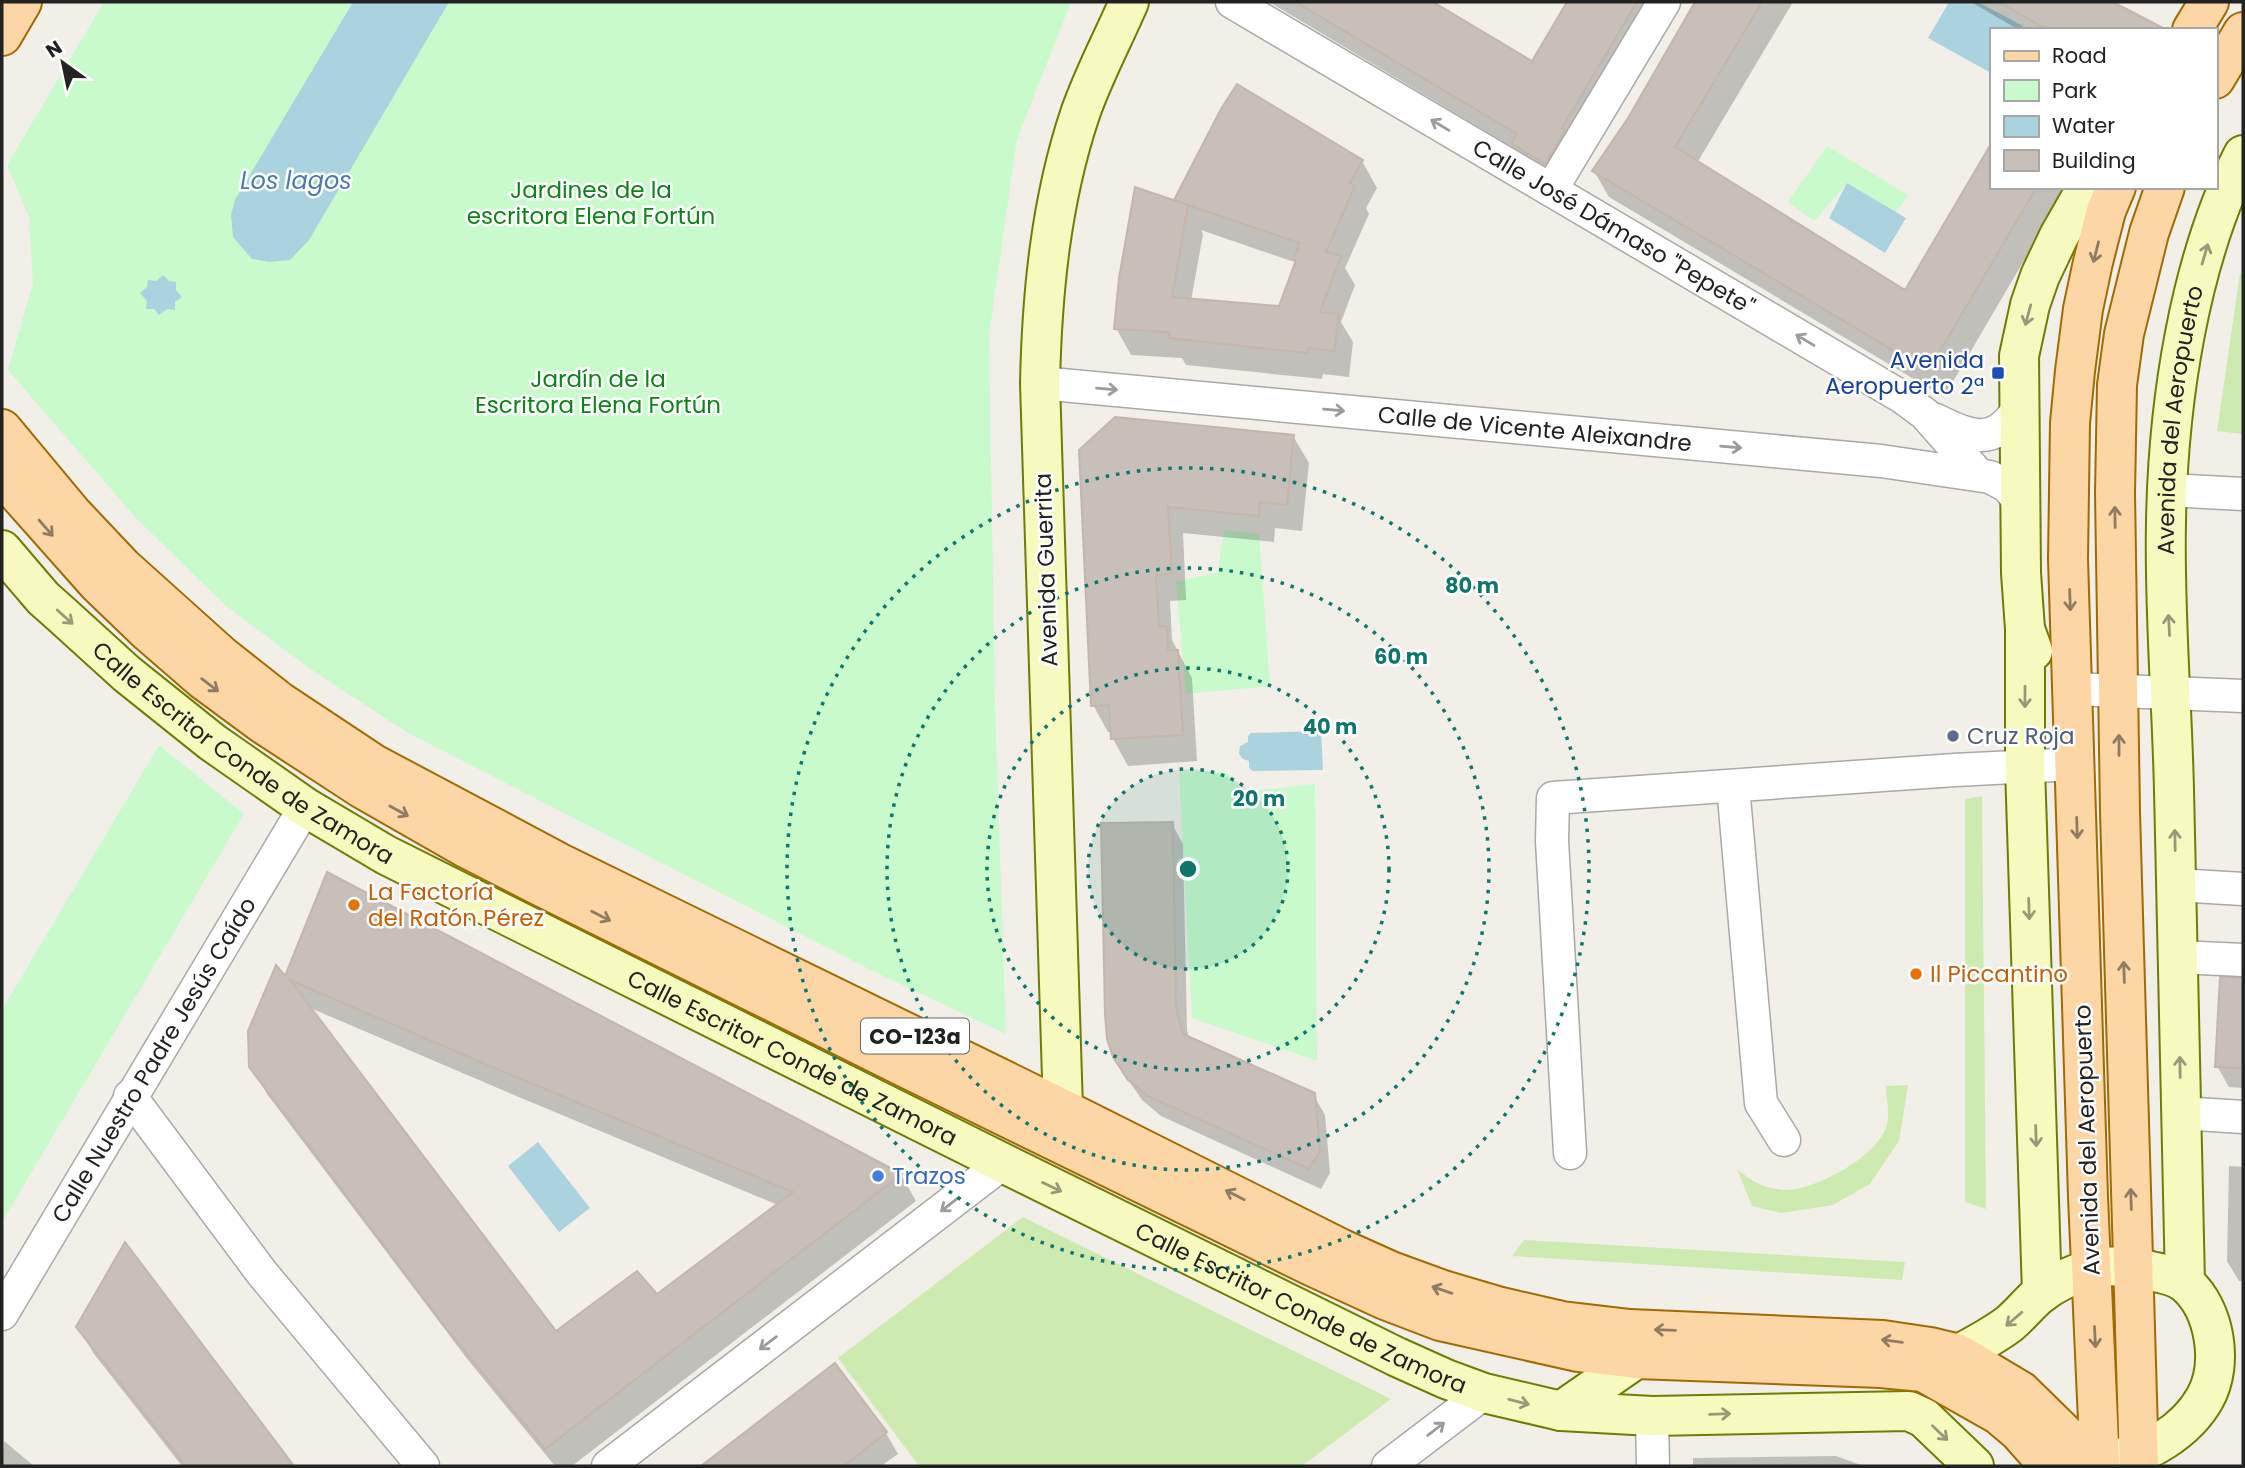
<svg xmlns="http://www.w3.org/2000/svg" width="2245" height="1468" viewBox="0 0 2245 1468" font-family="Poppins,sans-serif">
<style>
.grass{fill:#cdebb0}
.park{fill:#c8facc}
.water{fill:#aad3df}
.shadow{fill:#0003;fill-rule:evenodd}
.building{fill:#c7bfb8;stroke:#c4b6ab;stroke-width:2;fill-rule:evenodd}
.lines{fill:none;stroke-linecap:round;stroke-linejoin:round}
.street-casing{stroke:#a9a9a9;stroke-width:35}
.secondary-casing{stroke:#707d05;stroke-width:42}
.primary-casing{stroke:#a06b00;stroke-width:42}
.street{stroke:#fff;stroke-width:32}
.secondary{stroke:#f7fabf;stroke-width:38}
.primary{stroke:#fcd6a4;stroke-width:38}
.oneway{stroke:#9c9c9c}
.oneway2{stroke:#8f7c63}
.oneway3{stroke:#979978}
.ring{fill:none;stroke:#0f766e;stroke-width:3.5;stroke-dasharray:3.5 7}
.transit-dot{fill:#1a4fb4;stroke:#fff;stroke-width:2.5}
.service-dot{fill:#5c6f8a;stroke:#fff;stroke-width:2.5}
.food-dot{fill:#e8710a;stroke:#fff;stroke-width:2.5}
.shop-dot{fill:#3f7fe0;stroke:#fff;stroke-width:2.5}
.labels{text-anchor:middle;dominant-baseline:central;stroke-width:5;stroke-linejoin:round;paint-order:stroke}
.shield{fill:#fff;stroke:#646464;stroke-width:2}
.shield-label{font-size:21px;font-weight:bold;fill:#222}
.park-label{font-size:23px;fill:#0c8416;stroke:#fff}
.street-label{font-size:23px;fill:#222;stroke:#fff}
.transit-label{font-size:23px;fill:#164399;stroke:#fff;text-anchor:end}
.service-label{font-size:23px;fill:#4e5e75;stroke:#fff;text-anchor:start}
.food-label{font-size:23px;fill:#c56008;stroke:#fff;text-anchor:start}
.shop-label{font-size:23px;fill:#366cbe;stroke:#fff;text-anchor:start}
.water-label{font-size:24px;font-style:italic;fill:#4a7aab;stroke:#fff}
.centre{fill:#0f766e;stroke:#fff;stroke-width:3.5}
.ring-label{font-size:21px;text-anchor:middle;font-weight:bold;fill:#0f766e;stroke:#fff;stroke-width:5;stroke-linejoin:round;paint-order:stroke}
</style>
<rect width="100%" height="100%" fill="#f2efe9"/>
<path class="grass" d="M 2240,273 L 2243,274 L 2243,434 L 2217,431 Z
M 1982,796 L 1986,1209 L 1965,1202 L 1965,799 Z
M 1908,1085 L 1899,1141 L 1870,1184 L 1833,1205 L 1781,1213 L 1752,1206 L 1737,1169 C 1753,1182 1764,1189 1786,1190 C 1816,1190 1880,1155 1887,1124 C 1890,1113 1886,1097 1886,1086 Z
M 1023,1217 L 1391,1399 L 1302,1466 L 919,1466 L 838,1358 Z
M 1524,1240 L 1905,1262 L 1902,1280 L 1512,1256 Z"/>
<path class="park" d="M 104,2 L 1071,2 L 1017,139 L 989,335 L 995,703 L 1006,1034 L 875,972 L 408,733 L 312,670 L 225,605 L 135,517 L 8,370 L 33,283 L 29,217 L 7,165 Z
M 1827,146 L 1908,195 L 1896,212 L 1847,183 L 1814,221 L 1788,202 Z
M 1224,530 L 1259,534 L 1270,686 L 1186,694 L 1176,582 L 1218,572 Z
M 159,745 L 244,814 L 2,1222 L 2,1010 Z
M 1179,771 L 1226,772 L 1243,792 L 1315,784 L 1317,1061 L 1192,1018 Z"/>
<path class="water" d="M 353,2 L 449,2 L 309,240 L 290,260 L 269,262 L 252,259 L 233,237 L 231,215 L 235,200 Z
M 1949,2 L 1978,2 L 2023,26 L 2020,30 L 1991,30 L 1991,73 L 1928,38 Z
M 1847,183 L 1906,218 L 1885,253 L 1829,218 Z
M 163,275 L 169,281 L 176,282 L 176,290 L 182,297 L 175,302 L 175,310 L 167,309 L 159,315 L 154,309 L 146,309 L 147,301 L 140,293 L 147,287 L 148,280 L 156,281 Z
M 1321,731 L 1323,770 L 1253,771 L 1249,768 L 1249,761 L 1243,759 L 1239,754 L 1240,746 L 1248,742 L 1248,736 L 1251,733 Z
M 538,1142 L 590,1208 L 559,1232 L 508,1166 Z"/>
<path class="shadow" d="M 1269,2 L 1429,2 L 1533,64 L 1569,2 L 1667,2 L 1561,189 L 1529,170 L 1517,150 Z
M 1697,2 L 1793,2 L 1697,163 L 1905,292 L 1991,147 L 1991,187 L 2067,187 L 1944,397 L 1609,197 L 1594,171 L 1629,119 Z
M 1971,2 L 2109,2 L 2137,16 L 2145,30 L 2019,30 Z
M 1362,161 L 1377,188 L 1366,208 L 1369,214 L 1345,268 L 1355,285 L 1341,322 L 1353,342 L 1349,377 L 1323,374 L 1322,379 L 1186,365 L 1182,358 L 1131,355 L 1116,328 L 1179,204 L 1176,200 ZM 1201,230 L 1297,263 L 1280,308 L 1191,301 L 1203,234 Z
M 1293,436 L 1309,463 L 1302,531 L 1275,528 L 1274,542 L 1183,533 L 1186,600 L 1170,601 L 1172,640 L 1192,678 L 1197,761 L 1128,766 L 1113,739 L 1112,732 L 1108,732 L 1093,705 L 1081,451 Z
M 1172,824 L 1183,844 L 1187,1030 L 1189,1038 L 1313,1094 L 1325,1115 L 1330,1173 L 1321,1189 L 1161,1116 L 1142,1100 L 1127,1078 Z
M 328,874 L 901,1175 L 916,1201 L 572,1466 L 555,1466 L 468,1360 L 267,1094 L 251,1067 ZM 308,1007 L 514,1095 L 778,1205 L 657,1296 L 556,1334 Z
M 2243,980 L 2243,1088 L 2229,1087 L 2217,1066 Z
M 2229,1166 L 2243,1167 L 2243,1281 L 2239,1281 L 2227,1261 Z
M 125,1246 L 292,1466 L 182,1466 L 94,1354 L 78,1327 Z
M 835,1365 L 886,1433 L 898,1454 L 881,1466 L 713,1466 L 710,1461 Z
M 4,1441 L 34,1466 L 2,1466 Z
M 1836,1456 L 1864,1466 L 1693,1466 L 1693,1458 Z"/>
<path class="building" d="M 1296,2 L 1433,2 L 1532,61 L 1567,2 L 1637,2 L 1562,128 L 1565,130 L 1545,164 L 1511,143 L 1517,134 Z
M 1695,2 L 1762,2 L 1675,147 L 1905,290 L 1991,144 L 1991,187 L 2037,187 L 1928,371 L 1592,171 L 1628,118 Z
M 1999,2 L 2113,2 L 2167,30 L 2048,30 Z
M 1237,84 L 1363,160 L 1350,183 L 1355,186 L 1326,252 L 1341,256 L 1320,312 L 1339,314 L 1334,351 L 1309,348 L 1308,353 L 1168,338 L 1169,332 L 1114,329 L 1119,278 L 1135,187 L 1188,205 L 1172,297 L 1279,306 L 1296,260 L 1294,259 L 1299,243 L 1174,200 L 1221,109 Z
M 1115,417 L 1294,435 L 1287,505 L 1260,502 L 1259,516 L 1168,507 L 1172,574 L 1156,575 L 1159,627 L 1167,626 L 1168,650 L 1178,650 L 1183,735 L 1111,739 L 1109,705 L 1091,706 L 1079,450 Z
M 1173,822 L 1176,1008 L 1183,1034 L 1315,1093 L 1320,1152 L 1309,1169 L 1148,1096 L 1128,1080 L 1113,1057 L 1107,1039 L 1105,1014 L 1101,823 Z
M 327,872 L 902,1174 L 545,1449 L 450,1333 L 249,1067 L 248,1031 L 276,965 L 285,976 ZM 290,980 L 497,1069 L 793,1192 L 657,1294 L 637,1271 L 556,1331 Z
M 2220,977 L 2243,978 L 2243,1068 L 2215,1067 Z
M 125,1242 L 294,1466 L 186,1466 L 76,1327 Z
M 835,1363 L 887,1432 L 844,1466 L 701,1466 Z"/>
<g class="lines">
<defs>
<g id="street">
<path id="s1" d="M 1232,2 L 1902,397 L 1925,414 L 1978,474"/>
<path d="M 1551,190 L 1664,2"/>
<path id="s2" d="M 1040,383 L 1881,461 L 1990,477 L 2007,486 L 2020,502"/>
<path d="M 1936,420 C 1969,437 1995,447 2018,409"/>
<path d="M 2168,490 L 2243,494"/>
<path d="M 2073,689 L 2243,696"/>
<path d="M 1733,786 L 1761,1103 L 1784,1140"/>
<path d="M 2176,885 L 2243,889"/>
<path d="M 2178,957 L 2243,960"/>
<path d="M 130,1096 L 262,1273 L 423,1466"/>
<path d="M 2181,1113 L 2243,1117"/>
<path d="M 1570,1153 L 1552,841 L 1553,798 L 1955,770 L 2075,764"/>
<path id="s3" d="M 2,1314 L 305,807"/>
<path d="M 1652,1416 L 1653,1466"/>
<path d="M 608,1466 L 1003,1163"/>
<path d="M 1388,1466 L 1484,1393"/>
</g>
<g id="secondary">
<path id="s4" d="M 2,550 L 43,598 L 61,614 L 127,674 L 212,742 L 305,807 L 386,855 L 1003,1163 L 1397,1357 L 1446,1379 L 1484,1393 L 1561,1411 L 1652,1416 L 1909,1411 L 1924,1418 L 1974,1466"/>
<path d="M 2025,629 L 2025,767 L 2042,1293"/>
<path d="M 2033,651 L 2025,629 L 2021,573 L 2019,356 L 2030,305 L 2040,276 L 2059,236 L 2087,187"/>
<path d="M 1072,1139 L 1063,1109 L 1040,383 C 1042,292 1051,201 1080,114 C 1093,76 1113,39 1129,2"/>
<path id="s5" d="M 2185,1283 C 2181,1119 2178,954 2174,790 C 2172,701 2164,611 2166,522 C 2168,403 2189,261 2243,155"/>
<path d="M 1959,1354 C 1976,1345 1993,1336 2009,1324 C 2020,1315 2029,1303 2040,1294 C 2053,1284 2072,1275 2088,1270 C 2104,1264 2130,1267 2146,1270 C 2159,1273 2176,1275 2186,1284 C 2215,1309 2224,1364 2205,1398 C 2187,1430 2145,1458 2108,1459"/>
<path d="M 1561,1411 L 1636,1359"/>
</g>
<path id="primary" d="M 2192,30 L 2209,2
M 2,36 L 22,2
M 2215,79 L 2243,32
M 2,429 L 72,513 L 123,567 L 222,656 L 279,701 L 374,764 L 560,863 L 1063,1109 L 1342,1249 L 1391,1271 L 1443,1290 L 1497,1306 L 1562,1321 L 1630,1329 L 1883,1340 L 1930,1347 L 1959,1354 L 2021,1391 L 2071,1440 L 2087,1466
M 2,476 L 97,583 L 149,633 L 202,679 L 263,724 L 361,788 L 464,847 L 538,885 L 908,1069 L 1309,1265 L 1385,1300 L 1440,1321 L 1578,1352 L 1636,1359 L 1881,1368 L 1923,1372 L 1999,1415 L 2019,1432 L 2049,1466
M 2100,1466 L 2088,1197 L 2068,559 L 2070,423 L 2075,371 L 2083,309 L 2093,262 L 2106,211 L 2116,187
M 2139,1466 L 2120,812 L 2115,493 L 2117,385 L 2124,334 L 2149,233 L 2165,187"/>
</defs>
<use href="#street" class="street-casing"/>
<use href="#secondary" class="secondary-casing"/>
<use href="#primary" class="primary-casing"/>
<use href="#street" class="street"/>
<use href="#secondary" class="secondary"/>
<use href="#primary" class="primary"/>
</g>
<defs><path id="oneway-shaft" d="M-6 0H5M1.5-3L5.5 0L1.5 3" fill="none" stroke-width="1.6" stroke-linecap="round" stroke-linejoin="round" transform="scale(1.75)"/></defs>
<g class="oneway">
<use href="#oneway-shaft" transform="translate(1440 125) rotate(-149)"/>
<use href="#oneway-shaft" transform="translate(1805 340) rotate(-149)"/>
<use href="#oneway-shaft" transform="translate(1107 389) rotate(5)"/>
<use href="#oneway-shaft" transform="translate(1334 410) rotate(5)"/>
<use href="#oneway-shaft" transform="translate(1731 447) rotate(5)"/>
<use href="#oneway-shaft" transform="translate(949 1205) rotate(142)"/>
<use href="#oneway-shaft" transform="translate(768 1343) rotate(143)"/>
<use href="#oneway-shaft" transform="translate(1436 1429) rotate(-38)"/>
</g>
<g class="oneway2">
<use href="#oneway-shaft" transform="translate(2096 252) rotate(104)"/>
<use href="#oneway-shaft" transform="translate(2115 517) rotate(-91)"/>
<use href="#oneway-shaft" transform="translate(46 528) rotate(49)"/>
<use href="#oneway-shaft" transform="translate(2070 600) rotate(88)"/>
<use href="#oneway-shaft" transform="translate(210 685) rotate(37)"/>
<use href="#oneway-shaft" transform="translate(2119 745) rotate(-90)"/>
<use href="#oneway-shaft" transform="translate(399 811) rotate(29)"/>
<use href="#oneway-shaft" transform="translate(2077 828) rotate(88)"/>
<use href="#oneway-shaft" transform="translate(601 916) rotate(27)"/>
<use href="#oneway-shaft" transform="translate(2124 972) rotate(-92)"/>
<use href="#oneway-shaft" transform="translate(1235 1195) rotate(-153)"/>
<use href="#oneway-shaft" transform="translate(2131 1199) rotate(-92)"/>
<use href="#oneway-shaft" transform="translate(1442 1290) rotate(-161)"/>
<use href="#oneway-shaft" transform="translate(1665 1330) rotate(-178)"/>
<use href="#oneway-shaft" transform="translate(2095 1337) rotate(87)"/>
<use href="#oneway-shaft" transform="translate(1892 1341) rotate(-173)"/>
</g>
<g class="oneway3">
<use href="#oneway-shaft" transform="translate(2205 254) rotate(-74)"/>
<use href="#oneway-shaft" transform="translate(2028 315) rotate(105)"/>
<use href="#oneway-shaft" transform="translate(65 617) rotate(42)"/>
<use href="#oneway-shaft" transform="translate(2169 625) rotate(-93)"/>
<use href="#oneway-shaft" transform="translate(2025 697) rotate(90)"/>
<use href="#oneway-shaft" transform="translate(2175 840) rotate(-91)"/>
<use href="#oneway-shaft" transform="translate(2029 909) rotate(88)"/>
<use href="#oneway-shaft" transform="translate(2180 1067) rotate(-91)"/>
<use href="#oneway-shaft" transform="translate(2036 1136) rotate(88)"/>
<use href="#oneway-shaft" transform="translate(1052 1187) rotate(26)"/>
<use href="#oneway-shaft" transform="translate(2014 1319) rotate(139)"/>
<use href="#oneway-shaft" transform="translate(1519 1402) rotate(14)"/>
<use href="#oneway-shaft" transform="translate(1720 1414) rotate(-2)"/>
<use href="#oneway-shaft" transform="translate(1940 1433) rotate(44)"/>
</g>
<circle cx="1188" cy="869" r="100" fill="#0f766e" fill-opacity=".12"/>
<g class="ring">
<circle cx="1188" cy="869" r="100"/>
<circle cx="1188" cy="869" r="201"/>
<circle cx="1188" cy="869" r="301"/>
<circle cx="1188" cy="869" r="401"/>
</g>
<rect class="transit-dot" x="1991" y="366" width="14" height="14" rx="3.5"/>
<circle class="service-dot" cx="1953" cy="736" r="7"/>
<g class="food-dot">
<circle cx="354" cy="905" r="7"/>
<circle cx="1916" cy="974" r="7"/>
</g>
<circle class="shop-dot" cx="878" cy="1176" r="7"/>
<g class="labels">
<rect class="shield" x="861" y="1018.5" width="108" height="35" rx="5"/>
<g class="shield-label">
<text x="915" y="1036">CO-123a</text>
</g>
<g class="park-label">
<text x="591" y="190">Jardines de la<tspan x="591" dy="26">escritora Elena Fortún</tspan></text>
<text x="598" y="379">Jardín de la<tspan x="598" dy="26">Escritora Elena Fortún</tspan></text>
</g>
<g class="street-label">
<text stroke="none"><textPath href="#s1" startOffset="443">Calle José Dámaso "Pepete"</textPath></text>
<text stroke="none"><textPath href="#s5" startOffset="864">Avenida del Aeropuerto</textPath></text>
<text stroke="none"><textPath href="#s2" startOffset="497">Calle de Vicente Aleixandre</textPath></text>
<text transform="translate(1046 570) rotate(-92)">Avenida Guerrita</text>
<text stroke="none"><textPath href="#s4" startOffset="317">Calle Escritor Conde de Zamora</textPath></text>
<text stroke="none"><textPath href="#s4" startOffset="947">Calle Escritor Conde de Zamora</textPath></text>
<text stroke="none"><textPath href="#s3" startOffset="296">Calle Nuestro Padre Jesús Caído</textPath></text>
<text transform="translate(2087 1140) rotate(-92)">Avenida del Aeropuerto</text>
<text stroke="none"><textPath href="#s4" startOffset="1514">Calle Escritor Conde de Zamora</textPath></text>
</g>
<g class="transit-label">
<text x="1984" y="360">Avenida<tspan x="1984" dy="26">Aeropuerto 2ª</tspan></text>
</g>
<g class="service-label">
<text x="1967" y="736">Cruz Roja</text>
</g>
<g class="food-label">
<text x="368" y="892">La Factoría<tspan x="368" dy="26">del Ratón Pérez</tspan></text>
<text x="1930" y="974">Il Piccantino</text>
</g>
<g class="shop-label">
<text x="892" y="1176">Trazos</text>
</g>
<g class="water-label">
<text x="296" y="180">Los lagos</text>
</g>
</g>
<circle cx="1188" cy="869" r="10" class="centre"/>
<g class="ring-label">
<text x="1472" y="593">80 m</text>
<text x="1401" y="664">60 m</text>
<text x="1330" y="734">40 m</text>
<text x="1259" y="806">20 m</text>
</g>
<rect width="2245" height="1468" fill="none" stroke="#222222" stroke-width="7"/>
<rect x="1990" y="28" width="228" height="161" fill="#ffffff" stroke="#a7a7a7" stroke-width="2"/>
<rect x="2004" y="51" width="35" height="10" fill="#fcd6a4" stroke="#a7a7a7" stroke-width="2"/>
<text x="2052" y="63" font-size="21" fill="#222222">Road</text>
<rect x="2004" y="80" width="35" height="21" fill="#c8facc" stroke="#a7a7a7" stroke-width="2"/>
<text x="2052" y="98" font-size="21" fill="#222222">Park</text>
<rect x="2004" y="116" width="35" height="21" fill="#aad3df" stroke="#a7a7a7" stroke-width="2"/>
<text x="2052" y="133" font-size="21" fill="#222222">Water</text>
<rect x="2004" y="150" width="35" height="21" fill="#c7bfb8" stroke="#a7a7a7" stroke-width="2"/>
<text x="2052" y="168" font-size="21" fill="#222222">Building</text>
<g transform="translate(63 63) rotate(327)" stroke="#ffffff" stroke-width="5" paint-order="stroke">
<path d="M0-5L12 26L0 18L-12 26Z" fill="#222222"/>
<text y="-10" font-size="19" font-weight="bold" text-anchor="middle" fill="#222222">N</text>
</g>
</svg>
